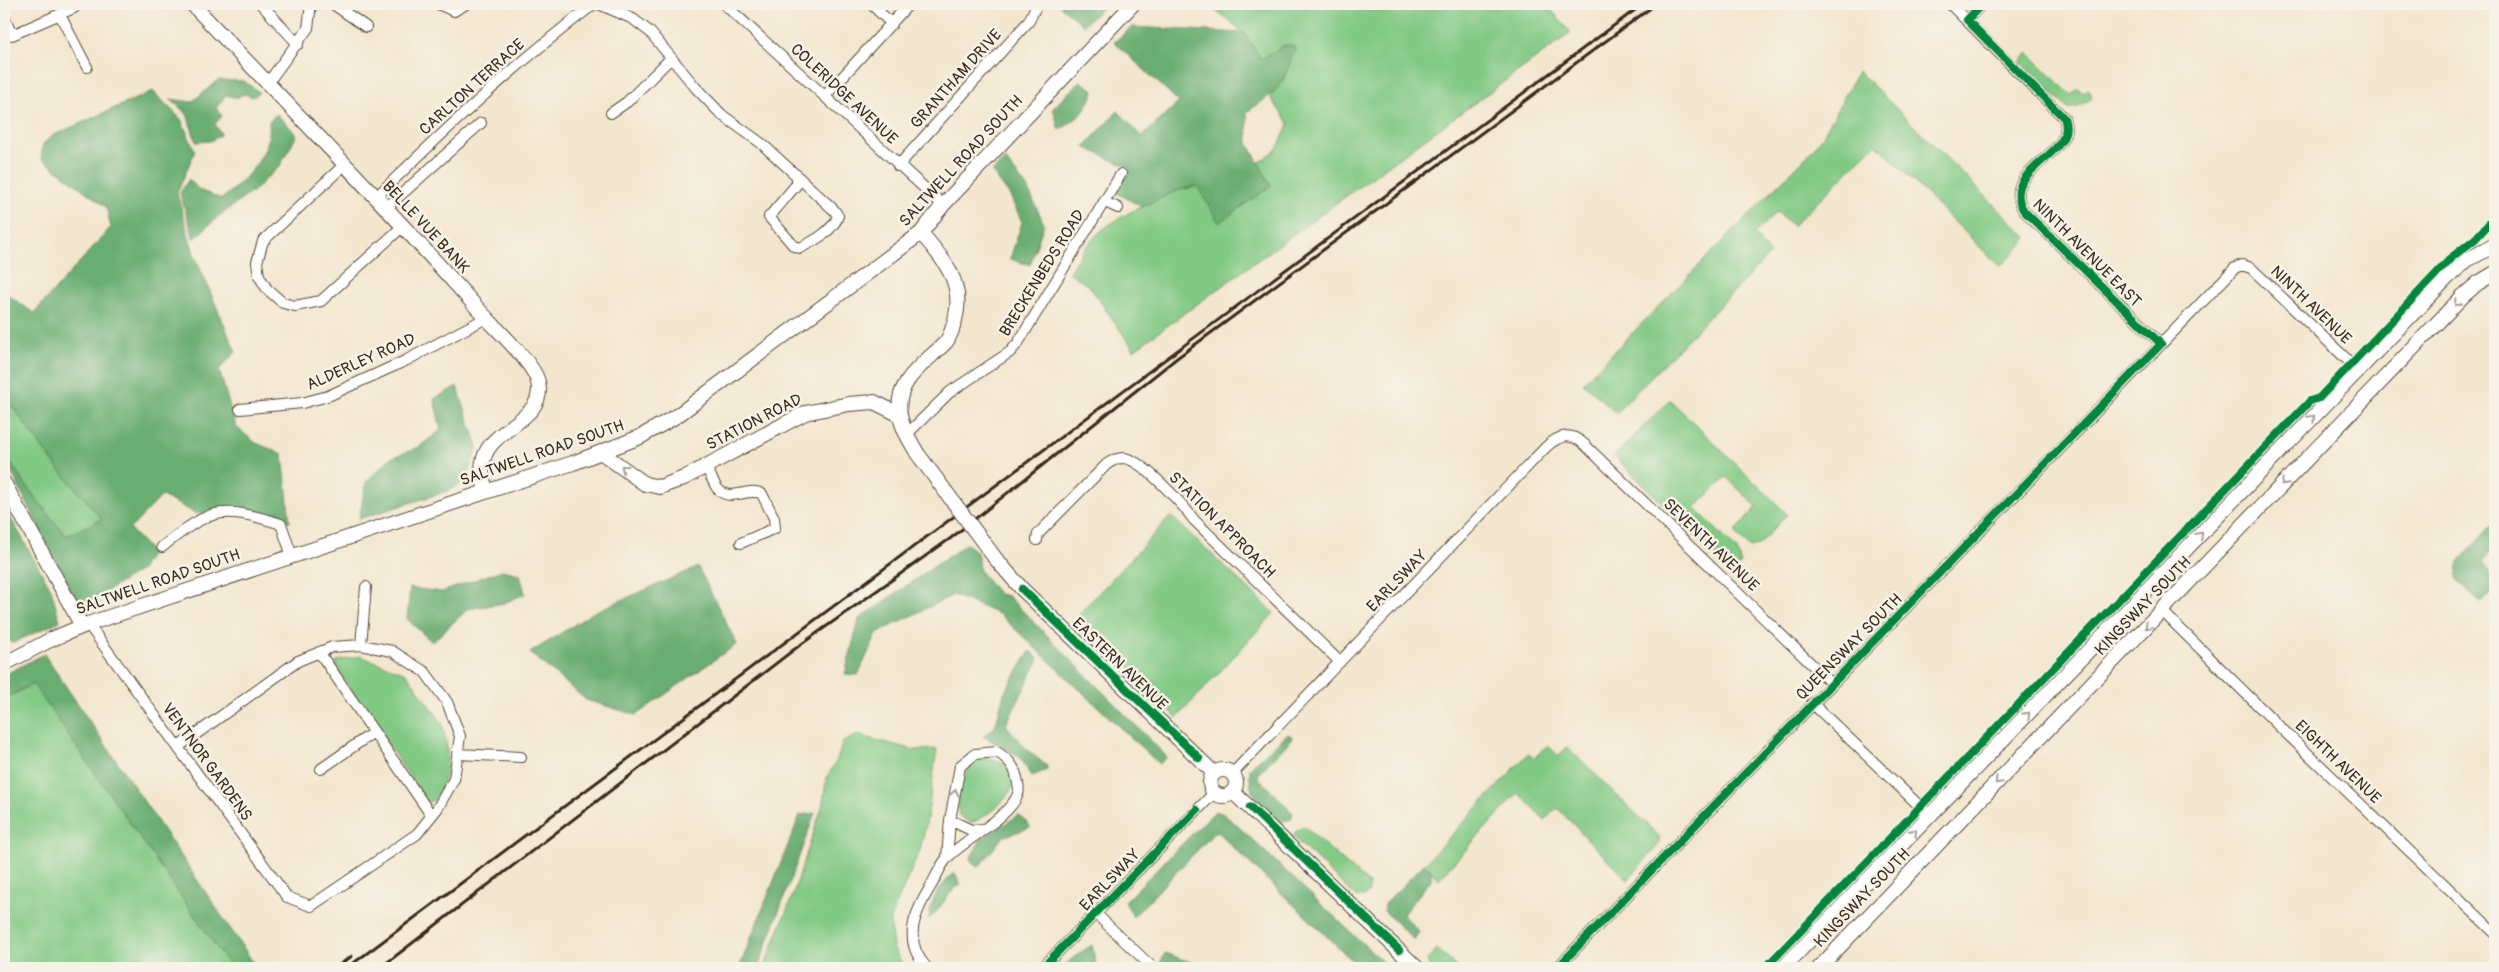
<svg xmlns="http://www.w3.org/2000/svg" width="2499" height="972" viewBox="0 0 2499 972" font-family="Pangolin,sans-serif">
<style>
.green{fill:#82c985;stroke:#5e7a52}
.forest{fill:#69ad72;stroke:#526c48}
.lines{fill:none;stroke-linecap:round;stroke-linejoin:round}
.minor-casing{stroke:#574638;stroke-width:12}
.tertiary-casing{stroke:#574638;stroke-width:16}
.minor{stroke:#fff;stroke-width:10}
.tertiary{stroke:#fff;stroke-width:14}
.rail{stroke:#3b2a1e;stroke-width:3}
.tertiary-bridge-casing{stroke:#574638;stroke-width:16;stroke-linecap:butt}
.tertiary-bridge{stroke:#fff;stroke-width:14}
.cycleway-casing{stroke:#f7f3e8;stroke-width:11}
.cycleway{stroke:#00873e;stroke-width:8}
.oneway{stroke:#a79f9a}
.labels{text-anchor:middle;dominant-baseline:central;stroke-width:5;stroke-linejoin:round;paint-order:stroke}
.street-label{font-size:16px;fill:#3b2a1e;stroke:#f7f3e8}
</style>
<rect width="100%" height="100%" fill="#f7f3e8"/>
<filter id="ink" filterUnits="userSpaceOnUse"><feTurbulence type="fractalNoise" baseFrequency=".02" numOctaves="2"/><feDisplacementMap in="SourceGraphic" scale="10" xChannelSelector="R" yChannelSelector="G"/><feConvolveMatrix kernelMatrix="1 2 1 2 8 2 1 2 1" color-interpolation-filters="sRGB"/></filter>
<filter id="wash" filterUnits="userSpaceOnUse"><feTurbulence type="fractalNoise" baseFrequency=".0096" numOctaves="4" result="noise"/><feDisplacementMap in="SourceGraphic" scale="20" xChannelSelector="R" yChannelSelector="G"/><feGaussianBlur stdDeviation="1.12" result="paint"/><feColorMatrix in="noise" values="0 0 0 0 0 0 0 0 0 0 0 0 0 0 0 0 0 1.4 0 .05"/><feComposite in="paint" operator="in"/></filter>
<g filter="url(#wash)">
<rect width="100%" height="100%" fill="#f3e6ce"/>
<path class="green" d="M 1205,4 L 1546,4 L 1571,33 L 1134,350 L 1090,287 L 1069,272 C 1078,257 1088,242 1102,230 C 1122,214 1173,189 1198,186 C 1222,184 1247,186 1271,186 L 1258,163 L 1277,149 L 1289,124 L 1270,97 L 1282,82 L 1291,58 L 1285,45 L 1261,59 C 1241,28 1235,23 1205,4 Z
M 2028,53 L 2071,95 L 2078,89 L 2084,93 L 2088,89 L 2091,94 L 2091,99 L 2076,108 L 2068,108 L 2020,62 Z
M 1858,71 L 2028,238 L 2000,267 L 1876,144 L 1793,226 L 1777,212 L 1754,234 L 1770,254 L 1616,413 L 1583,383 L 1809,154 L 1823,136 Z
M 4,395 L 56,466 L 103,519 L 66,536 L 30,491 L 4,453 Z
M 1670,400 L 1787,514 L 1760,544 L 1750,548 L 1738,537 L 1736,531 L 1757,507 L 1726,477 L 1695,508 L 1737,550 L 1741,564 L 1736,568 L 1729,569 L 1614,456 Z
M 1171,516 L 1274,613 L 1177,718 L 1079,614 Z
M 360,656 L 406,673 L 442,723 L 447,746 L 447,769 L 440,791 L 434,800 L 427,802 L 336,668 L 337,661 Z
M 33,684 L 231,968 L 5,968 L 4,700 Z
M 858,735 L 914,750 L 937,749 L 927,820 L 920,850 L 890,919 L 893,947 L 904,968 L 880,968 L 878,966 L 876,968 L 764,968 L 792,897 L 822,807 L 827,777 L 837,760 L 843,742 Z
M 1547,745 L 1559,756 L 1567,747 L 1659,836 L 1659,844 L 1628,880 L 1557,808 L 1545,820 L 1518,793 L 1439,879 L 1423,865 L 1528,754 L 1534,758 Z
M 984,758 L 1003,762 C 1020,784 1012,793 994,809 C 986,815 980,820 970,823 L 959,815 C 956,793 963,764 984,758 Z
M 1304,826 L 1369,884 L 1369,892 L 1364,897 L 1357,898 L 1296,840 L 1294,833 Z
M 1437,949 L 1458,968 L 1430,968 L 1427,960 Z"/>
<path class="forest" d="M 1058,4 L 1107,4 L 1083,25 Z
M 1132,27 L 1244,33 L 1261,59 L 1285,45 L 1292,45 L 1296,49 C 1289,60 1288,73 1281,83 C 1272,96 1260,103 1247,112 L 1248,143 L 1271,186 L 1219,223 L 1197,186 L 1176,191 L 1142,207 L 1117,193 L 1130,168 L 1084,147 L 1118,111 L 1142,137 L 1179,102 L 1114,42 Z
M 218,80 L 244,81 L 259,92 L 253,97 L 244,94 L 236,98 L 226,95 L 216,108 L 222,116 L 215,124 L 221,134 L 211,141 L 196,142 L 187,114 L 170,99 L 192,102 Z
M 1080,81 L 1094,90 C 1088,110 1077,120 1059,130 L 1053,108 Z
M 153,91 L 181,119 L 195,151 L 177,193 L 194,254 L 236,352 L 219,370 L 236,427 L 256,443 L 283,454 L 290,522 C 252,510 236,506 197,514 L 162,496 L 130,529 L 152,552 L 141,570 L 91,601 L 83,603 L 75,600 L 4,457 L 4,453 L 30,491 L 66,536 L 102,519 L 56,466 L 4,395 L 4,292 L 34,313 L 111,227 L 106,207 L 41,158 L 43,144 L 52,136 Z
M 277,114 L 297,135 L 280,166 L 251,193 L 219,216 L 194,239 L 180,193 L 189,179 L 199,190 L 222,199 C 246,178 272,156 269,121 Z
M 1005,159 L 1028,189 L 1044,224 L 1030,265 L 1010,259 L 1022,222 L 1010,196 L 992,172 Z
M 457,386 L 478,447 L 467,475 L 461,484 L 448,491 L 359,519 L 366,482 L 389,459 L 419,447 L 441,430 L 434,399 Z
M 4,506 L 51,589 L 60,621 L 13,643 L 4,638 Z
M 2495,522 L 2495,548 L 2482,562 L 2489,570 L 2492,592 L 2482,602 L 2472,596 L 2456,578 L 2459,561 Z
M 966,544 C 985,552 974,561 981,572 C 986,580 993,587 999,594 L 1008,596 L 1167,757 L 1159,764 L 999,614 L 953,595 L 877,633 L 858,675 L 845,674 L 859,619 Z
M 698,567 L 737,644 L 636,715 L 586,700 L 530,653 L 594,612 Z
M 502,570 L 520,574 L 525,594 L 504,603 L 468,609 L 432,642 L 407,619 L 410,588 L 442,592 Z
M 1030,651 L 1039,659 L 1006,725 L 1025,748 L 1047,766 L 1047,770 L 1032,776 L 1019,756 L 983,736 L 995,727 L 1004,693 Z
M 44,654 L 257,968 L 231,968 L 33,684 L 4,698 L 4,675 Z
M 1287,734 L 1292,736 L 1291,740 L 1258,774 L 1259,778 L 1293,813 L 1291,819 L 1281,822 C 1260,803 1248,798 1250,768 Z
M 1215,811 L 1225,814 L 1389,968 L 1360,968 L 1216,831 L 1133,917 L 1125,901 Z
M 815,813 L 758,968 L 739,968 L 800,815 Z
M 1019,815 L 1031,827 L 1003,837 L 978,868 L 970,859 L 981,839 Z
M 1423,865 L 1431,870 L 1431,880 L 1403,914 L 1419,932 L 1414,940 L 1384,911 L 1384,904 Z
M 955,873 L 961,885 C 948,891 942,908 929,919 C 930,899 940,885 955,873 Z
M 1092,945 L 1096,964 L 1092,968 L 1062,968 L 1074,957 Z
M 1165,953 L 1196,964 L 1198,968 L 1165,968 L 1160,963 Z"/>
</g>
<g filter="url(#ink)">
<g class="lines">
<defs>
<path id="minor" d="M 261,4 L 298,44
M 333,4 L 366,27
M 438,4 L 454,11 L 466,4
M 599,4 L 633,19 L 650,32 L 696,88 L 722,115 L 761,143 L 834,210 L 838,216 C 833,231 814,241 800,248 L 794,246 L 769,217 L 797,184 L 797,175
M 724,4 L 943,205
M 871,4 L 892,24
M 1950,4 L 2064,118 C 2079,156 1997,169 2024,211 L 2161,344
M 60,15 L 87,67
M 4,17 L 12,35 L 74,8
M 1967,20 L 1982,4
M 267,84 L 308,28 L 311,4
M 825,96 L 909,4
M 611,113 L 627,102 L 671,58
M 344,165 L 263,241 L 257,262 L 259,276 L 267,289 L 283,303 L 295,306 L 321,301 L 402,227
M 898,166 L 1029,21 L 1037,4
M 375,198 C 445,130 516,63 594,4
M 1105,202 L 1118,208
M 385,209 L 481,123
M 240,409 L 302,403 L 328,396 L 405,361 L 486,318
M 907,434 L 950,392 L 1010,352 L 1018,343 L 1121,174
M 706,467 C 710,474 713,482 717,488 C 730,504 748,486 762,494 L 774,518 L 775,528 L 741,543
M 1037,540 L 1038,534 L 1106,465 C 1111,461 1117,458 1124,458 C 1143,460 1183,505 1194,520 L 1340,662
M 162,547 C 211,508 220,505 281,524 L 292,556
M 2162,611 L 2282,729 L 2495,933
M 88,624 L 287,897 L 311,906 L 417,834 L 437,809 L 454,779 L 460,736 L 447,702 L 425,672 L 392,651 L 361,645 L 332,647 L 298,661 L 178,747
M 361,645 L 366,587
M 319,652 L 431,815
M 1812,703 L 1930,816
M 457,754 L 521,757
M 321,769 L 374,732
M 1232,774 L 1546,447 C 1559,435 1570,432 1584,444 L 1832,684
M 950,820 L 971,830 L 983,829
M 1096,914 L 1153,968
M 927,968 C 901,940 915,912 932,884 C 936,876 941,865 947,858 C 964,840 1010,817 1018,794 C 1020,790 1018,783 1017,779 C 1015,766 1008,759 997,752 L 975,754 L 960,766 L 950,820 L 947,858
M 1042,968 L 1214,793
M 1557,968 L 2235,268 L 2242,265 L 2251,268 L 2358,370"/>
<path id="tertiary" d="M 192,4 C 288,105 386,205 479,310 C 493,326 534,363 538,382 C 547,419 492,427 484,458 C 480,469 483,480 486,491
M 602,453 L 645,484 L 660,487 L 684,478 L 805,413 L 849,404 L 874,402 L 900,415
M 917,453 C 911,442 902,429 900,415 C 894,380 926,363 946,342 C 951,336 953,327 955,320 C 965,284 944,259 921,233
M 4,483 L 82,626
M 995,558 L 1022,589 L 1214,773
M 4,664 L 52,639 L 88,624 L 573,463 L 640,437 L 678,415 L 921,233 L 943,205 L 1133,4
M1210 783a13 13 0 1 1 26 0a13 13 0 1 1-26 0Z
M 1233,792 L 1417,968
M 1783,968 L 2448,277 L 2467,260 L 2495,245
M 1819,968 L 2463,296 L 2478,283 L 2495,273"/>
</defs>
<use href="#minor" class="minor-casing"/>
<use href="#tertiary" class="tertiary-casing"/>
<use href="#minor" class="minor"/>
<use href="#tertiary" class="tertiary"/>
<path class="rail" d="M 335,968 L 352,956
M 347,968 L 1643,4
M 380,968 L 796,648 L 951,538 L 1177,358 L 1656,4"/>
<defs>
<path id="tertiary-bridge" d="M 917,453 L 995,558"/>
</defs>
<use href="#tertiary-bridge" class="tertiary-bridge-casing"/>
<use href="#tertiary-bridge" class="tertiary-bridge"/>
<defs>
<path id="cycleway" d="M 1022,589 L 1199,758
M 1250,807 L 1399,950
M 1042,968 L 1197,810
M 1557,968 L 2161,344 L 2024,211 C 1997,169 2079,156 2064,118 L 1967,20 L 1982,4
M 1765,968 L 2310,401 L 2319,398 L 2452,257 L 2475,239 L 2495,217"/>
</defs>
<use href="#cycleway" class="cycleway-casing"/>
<use href="#cycleway" class="cycleway"/>
</g>
<defs><path id="oneway-chevron" d="M-2-3.5L2.5 0L-2 3.5" fill="none" stroke-width="1.6" stroke-linecap="round" stroke-linejoin="round" transform="scale(1.25)"/></defs>
<g class="oneway">
<use href="#oneway-chevron" transform="translate(2457 303) rotate(133)"/>
<use href="#oneway-chevron" transform="translate(2312 418) rotate(-46)"/>
<use href="#oneway-chevron" transform="translate(624 468) rotate(-143)"/>
<use href="#oneway-chevron" transform="translate(2284 483) rotate(134)"/>
<use href="#oneway-chevron" transform="translate(2200 535) rotate(-46)"/>
<use href="#oneway-chevron" transform="translate(2148 626) rotate(134)"/>
<use href="#oneway-chevron" transform="translate(2027 715) rotate(-46)"/>
<use href="#oneway-chevron" transform="translate(1998 781) rotate(134)"/>
<use href="#oneway-chevron" transform="translate(955 793) rotate(-79)"/>
<use href="#oneway-chevron" transform="translate(1914 832) rotate(-46)"/>
</g>
</g>
<g class="labels">
<g class="street-label">
<text transform="translate(956 79) rotate(-48)">GRANTHAM DRIVE</text>
<text transform="translate(472 87) rotate(-42)">CARLTON TERRACE</text>
<text transform="translate(844 94) rotate(43)">COLERIDGE AVENUE</text>
<text transform="translate(961 161) rotate(-47)">SALTWELL ROAD SOUTH</text>
<text transform="translate(426 227) rotate(47)">BELLE VUE BANK</text>
<text transform="translate(2087 253) rotate(45)">NINTH AVENUE EAST</text>
<text transform="translate(1042 273) rotate(-58)">BRECKENBEDS ROAD</text>
<text transform="translate(2311 305) rotate(44)">NINTH AVENUE</text>
<text transform="translate(361 362) rotate(-24)">ALDERLEY ROAD</text>
<text transform="translate(754 422) rotate(-27)">STATION ROAD</text>
<text transform="translate(542 453) rotate(-19)">SALTWELL ROAD SOUTH</text>
<text transform="translate(1222 525) rotate(45)">STATION APPROACH</text>
<text transform="translate(1711 545) rotate(44)">SEVENTH AVENUE</text>
<text transform="translate(1397 581) rotate(-46)">EARLSWAY</text>
<text transform="translate(158 582) rotate(-19)">SALTWELL ROAD SOUTH</text>
<text transform="translate(2143 606) rotate(-46)">KINGSWAY SOUTH</text>
<text transform="translate(1849 647) rotate(-45)">QUEENSWAY SOUTH</text>
<text transform="translate(1120 664) rotate(44)">EASTERN AVENUE</text>
<text transform="translate(207 762) rotate(54)">VENTNOR GARDENS</text>
<text transform="translate(2338 762) rotate(44)">EIGHTH AVENUE</text>
<text transform="translate(1110 880) rotate(-46)">EARLSWAY</text>
<text transform="translate(1862 898) rotate(-46)">KINGSWAY SOUTH</text>
</g>
</g>
<rect width="2499" height="972" fill="none" stroke="#f7f3e8" stroke-width="20"/>
</svg>
